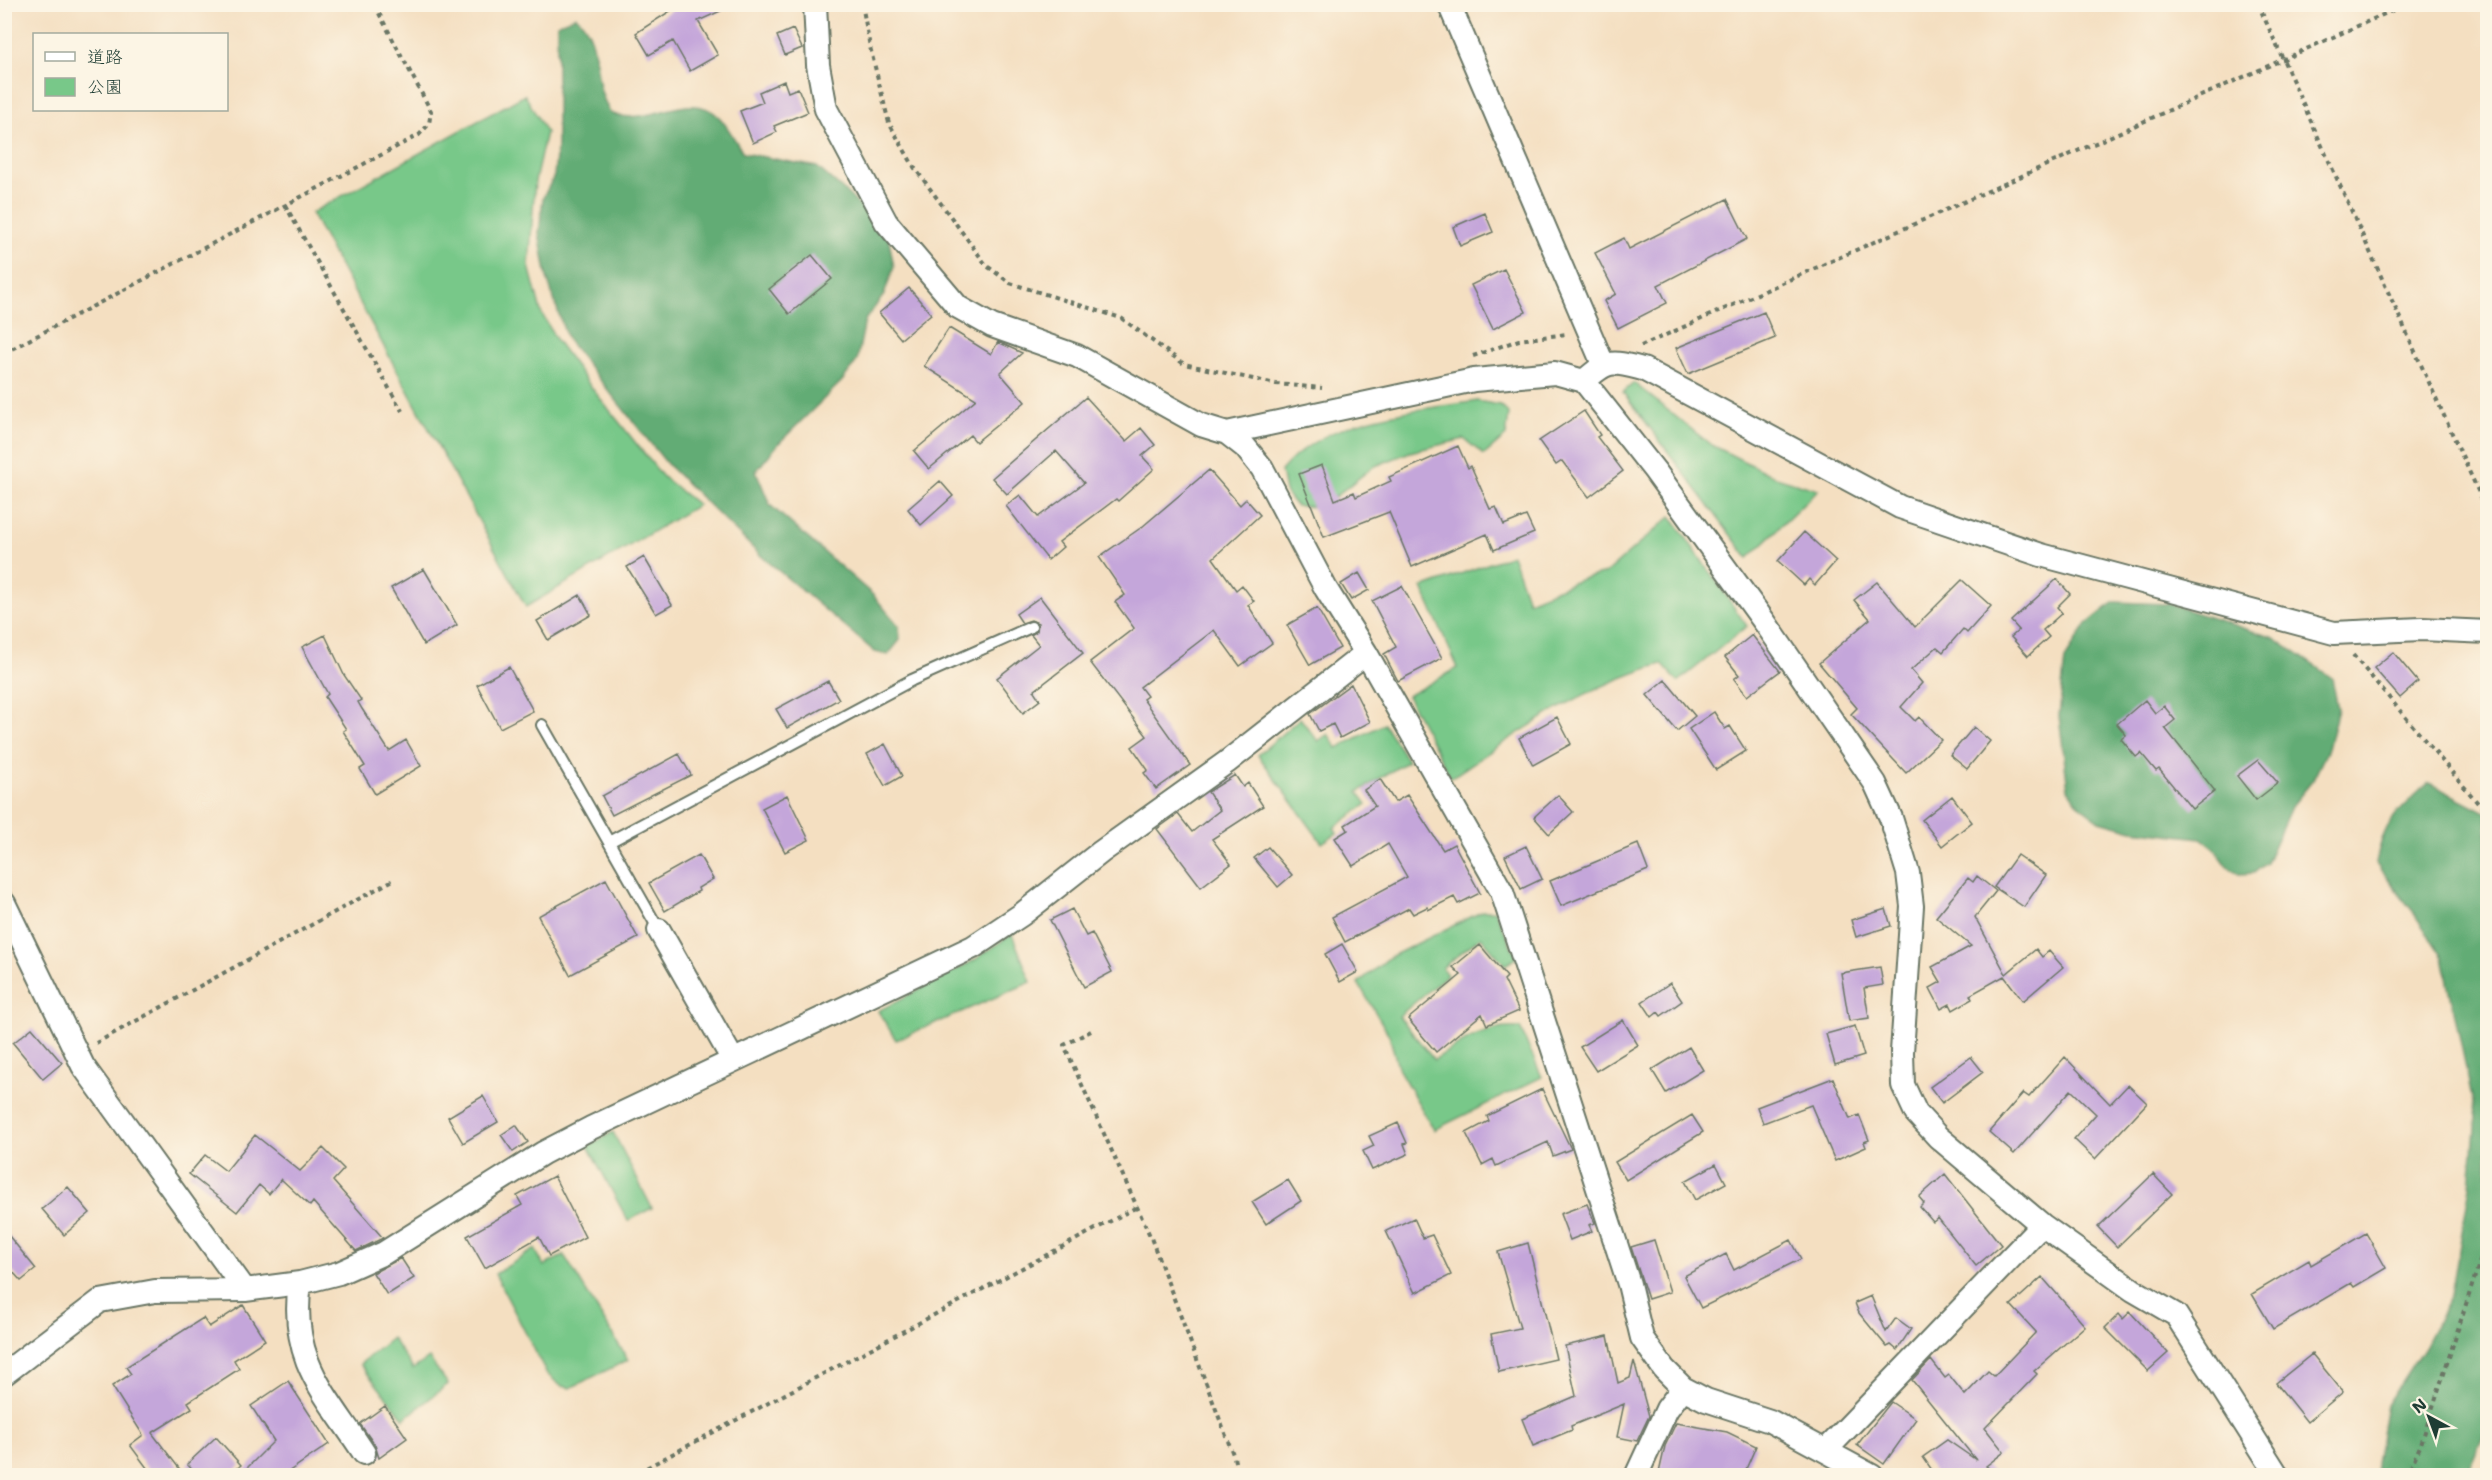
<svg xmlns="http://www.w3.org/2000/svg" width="2492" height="1480" viewBox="0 0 2492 1480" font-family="'Shantell Sans','Klee One',sans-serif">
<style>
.green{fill:#78c889;stroke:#4c825e;stroke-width:1.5}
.forest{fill:#62ac75;stroke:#407454;stroke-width:1.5}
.building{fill:#c4a6da}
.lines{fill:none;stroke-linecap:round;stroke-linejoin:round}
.lane-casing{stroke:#6a7665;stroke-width:14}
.street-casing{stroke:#6a7665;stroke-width:26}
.path{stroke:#6a7665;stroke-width:4;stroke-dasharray:4.5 4.5;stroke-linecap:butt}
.lane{stroke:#fff;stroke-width:10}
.street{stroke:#fff;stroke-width:22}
</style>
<rect width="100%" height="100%" fill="#fcf5e5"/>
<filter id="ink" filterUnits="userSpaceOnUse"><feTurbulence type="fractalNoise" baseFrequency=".0167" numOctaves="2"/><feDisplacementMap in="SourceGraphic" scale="12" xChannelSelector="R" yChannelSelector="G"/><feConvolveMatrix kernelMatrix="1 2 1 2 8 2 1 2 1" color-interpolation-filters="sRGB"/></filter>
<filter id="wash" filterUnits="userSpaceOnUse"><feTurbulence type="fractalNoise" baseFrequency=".008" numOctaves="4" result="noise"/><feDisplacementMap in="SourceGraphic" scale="24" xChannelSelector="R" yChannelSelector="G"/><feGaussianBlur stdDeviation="1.35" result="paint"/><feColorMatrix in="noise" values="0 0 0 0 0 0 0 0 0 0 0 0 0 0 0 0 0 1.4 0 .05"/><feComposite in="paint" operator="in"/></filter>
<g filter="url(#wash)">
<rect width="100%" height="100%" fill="#f4dfc1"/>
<path class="green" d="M 525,95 L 546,132 L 535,181 L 529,266 L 541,312 L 557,341 L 591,387 L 663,477 L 698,505 L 526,607 L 311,213 Z
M 1634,383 L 1710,444 L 1773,476 L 1818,490 L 1748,558 L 1623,392 Z
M 1477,401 L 1500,405 L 1509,414 L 1506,436 L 1484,455 L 1464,439 L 1410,452 L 1373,467 L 1322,507 L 1296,506 L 1285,492 L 1281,471 C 1327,415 1410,412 1477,401 Z
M 1671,516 L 1747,626 L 1678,682 L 1662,664 C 1582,687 1520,731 1451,778 L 1407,696 L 1458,668 L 1422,588 L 1512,555 L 1528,601 L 1582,579 L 1606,573 Z
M 1300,718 L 1318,741 L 1328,734 L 1337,748 L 1384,724 L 1408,761 L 1358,792 L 1367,804 L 1334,828 L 1337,833 L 1322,843 L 1258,755 Z
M 1483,911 L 1495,911 L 1517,958 L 1505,965 L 1481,937 L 1442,968 L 1447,975 L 1399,1016 L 1434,1060 C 1462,1042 1485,1025 1520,1028 L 1542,1077 L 1434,1130 L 1399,1070 L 1389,1035 L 1358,983 L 1390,957 Z
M 1012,934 L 1031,982 L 896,1040 L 878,1011 L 973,961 Z
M 613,1132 L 652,1208 L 628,1221 L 588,1146 Z
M 535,1249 L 544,1266 L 564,1255 L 628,1360 L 570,1388 L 561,1386 L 547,1374 L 495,1274 Z
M 392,1338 L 413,1369 L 429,1358 L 448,1384 L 404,1419 L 360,1364 Z"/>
<path class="forest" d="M 576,16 C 599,36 594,64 601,91 C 603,99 607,106 610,113 C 650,129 690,86 720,118 C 729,128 736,142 743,153 L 817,167 L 849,195 L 888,235 L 894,267 L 884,295 L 865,320 L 857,361 L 842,381 L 780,442 L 756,471 L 770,505 L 873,595 L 899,626 L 900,640 L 888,655 L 875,652 L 760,555 L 668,465 L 567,339 L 547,278 L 539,233 L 543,198 L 554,176 L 557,146 L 557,24 Z
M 2114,602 L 2169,604 L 2274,638 L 2332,678 L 2338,709 L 2328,749 L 2313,780 L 2291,807 L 2266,863 L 2254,873 L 2240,874 L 2229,868 L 2215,849 L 2201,838 L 2132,830 L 2100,821 L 2080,806 L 2068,789 L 2059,716 L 2065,659 L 2087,624 Z
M 2429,783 L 2487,813 L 2487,1428 L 2466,1475 L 2377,1475 L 2376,1463 L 2386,1405 L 2424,1347 L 2451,1295 L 2470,1186 L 2476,1117 L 2443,957 L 2411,909 L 2376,864 C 2382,823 2398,810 2429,783 Z"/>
<g id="blocks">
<path class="building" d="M 681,4 L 736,4 L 698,21 L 718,55 L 690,71 L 673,41 L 649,55 L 636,33 Z
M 793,29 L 802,48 L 785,55 L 777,36 Z
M 784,81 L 788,92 L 798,88 L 808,112 L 774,126 L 777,132 L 753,143 L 740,111 L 763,102 L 759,92 Z
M 1727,199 L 1747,239 L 1658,285 L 1667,303 L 1618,328 L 1604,301 L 1616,294 L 1595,253 L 1624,238 L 1629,249 Z
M 1485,213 L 1493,232 L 1460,246 L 1453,227 Z
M 812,255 L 832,279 L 789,314 L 769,289 Z
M 1504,269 L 1526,312 L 1493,329 L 1471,285 Z
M 909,288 L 931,314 L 901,339 L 879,313 Z
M 1764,312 L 1775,338 L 1688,374 L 1676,348 Z
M 949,328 L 991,354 L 998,342 L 1022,353 L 1000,373 L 1025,402 L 976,442 L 970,435 L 929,469 L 914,451 L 976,399 L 924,366 Z
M 1086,397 L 1126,441 L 1141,428 L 1155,445 L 1142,456 L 1154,469 L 1118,501 L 1116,499 L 1059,542 L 1063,547 L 1048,560 L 1006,506 L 1020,495 L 1038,517 L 1084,483 L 1056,451 L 1007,494 L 992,478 Z
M 1584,411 L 1600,435 L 1597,437 L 1623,471 L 1589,497 L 1562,461 L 1556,465 L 1539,441 Z
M 1458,446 L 1468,468 L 1471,466 L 1490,509 L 1496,507 L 1504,525 L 1526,516 L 1534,533 L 1494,550 L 1487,534 L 1412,567 L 1389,512 L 1324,537 L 1299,474 L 1322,465 L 1335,500 L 1354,492 L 1356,497 L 1391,481 L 1389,477 Z
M 1209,470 L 1240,505 L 1246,499 L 1260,515 L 1213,558 L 1236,590 L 1242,585 L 1254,601 L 1248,605 L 1272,643 L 1240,666 L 1214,630 L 1140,687 L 1147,696 L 1143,699 L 1190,765 L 1156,789 L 1144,773 L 1148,770 L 1132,747 L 1147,736 L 1090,662 L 1134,628 L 1115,602 L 1125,595 L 1099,557 L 1142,527 Z
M 940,481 L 953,496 L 921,525 L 908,509 Z
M 1804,532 L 1836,561 L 1815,585 L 1809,579 L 1804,585 L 1778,561 Z
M 644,557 L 672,605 L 656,614 L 627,567 Z
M 424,569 L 457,625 L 424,645 L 391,588 Z
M 1359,573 L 1369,590 L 1351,600 L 1341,584 Z
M 2057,579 L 2070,594 L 2057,607 L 2062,613 L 2043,630 L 2049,637 L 2028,656 L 2011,637 L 2019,630 L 2011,621 Z
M 1962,580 L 1991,606 L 1967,633 L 1963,629 L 1943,652 L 1937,647 L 1911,670 L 1922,683 L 1901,707 L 1915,721 L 1919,717 L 1941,740 L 1906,773 L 1851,714 L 1857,708 L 1819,663 L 1870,619 L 1854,600 L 1877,582 L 1915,627 Z
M 1402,586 L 1442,658 L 1398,681 L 1384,654 L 1396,647 L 1372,601 Z
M 580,595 L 591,615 L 548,640 L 537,621 Z
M 1040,597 L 1083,653 L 1034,691 L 1040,700 L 1023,713 L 997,678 L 1039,645 L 1031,635 L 1037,631 L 1038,623 L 1031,620 L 1022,623 L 1016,614 Z
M 1317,608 L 1340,648 L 1310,665 L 1287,625 Z
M 325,635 L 344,675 L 361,700 L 358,702 L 362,709 L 389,751 L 406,740 L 421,766 L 375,794 L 360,769 L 365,766 L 343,731 L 346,729 L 325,697 L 328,694 L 302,647 Z
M 1752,635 L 1780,671 L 1747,696 L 1734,679 L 1739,675 L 1725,657 Z
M 2393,652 L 2418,682 L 2400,698 L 2374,668 Z
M 509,667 L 533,711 L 500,728 L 477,685 Z
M 1665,680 L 1695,716 L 1677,731 L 1647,695 Z
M 828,681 L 839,699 L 787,728 L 776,709 Z
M 1351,684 L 1370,722 L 1340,738 L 1333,724 L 1319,731 L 1310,714 Z
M 2145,700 L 2155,713 L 2164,706 L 2175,720 L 2165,728 L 2215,791 L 2192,809 L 2159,769 L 2156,771 L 2141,753 L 2136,757 L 2121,739 L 2126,735 L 2117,724 Z
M 1714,712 L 1725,729 L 1730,726 L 1746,751 L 1716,770 L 1689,729 Z
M 1557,717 L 1571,744 L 1533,765 L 1519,738 Z
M 1974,727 L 1990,741 L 1967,769 L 1950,755 Z
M 885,744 L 902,776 L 885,786 L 867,754 Z
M 679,754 L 691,775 L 612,815 L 602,796 Z
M 2258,760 L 2278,783 L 2256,800 L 2237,776 Z
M 1235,775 L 1243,787 L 1248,783 L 1263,806 L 1212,839 L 1231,864 L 1201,887 L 1157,829 L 1178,814 L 1192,832 L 1220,810 L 1208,792 Z
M 1380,779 L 1395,802 L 1407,795 L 1443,850 L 1454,844 L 1480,893 L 1458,904 L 1454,897 L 1428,910 L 1427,907 L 1413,914 L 1409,908 L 1345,942 L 1332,917 L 1407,877 L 1388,844 L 1353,866 L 1335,838 L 1348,830 L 1345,825 L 1375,806 L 1364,790 Z
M 787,795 L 809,840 L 785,852 L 762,808 Z
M 1558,795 L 1573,812 L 1549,834 L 1534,817 Z
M 1952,796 L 1972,822 L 1942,846 L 1922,820 Z
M 1638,844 L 1648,870 L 1561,906 L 1550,881 Z
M 1526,846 L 1542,879 L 1521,889 L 1505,856 Z
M 1268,847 L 1292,875 L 1278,887 L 1254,858 Z
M 699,855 L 713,879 L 698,888 L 699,891 L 665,911 L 649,883 Z
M 2017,855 L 2046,875 L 2024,907 L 1994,887 Z
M 1977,876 L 1996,891 L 1975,917 L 2006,974 L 2036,949 L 2042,957 L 2049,951 L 2063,967 L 2023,1001 L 2004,976 L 1970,995 L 1972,999 L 1953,1010 L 1950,1004 L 1941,1009 L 1930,988 L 1941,982 L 1932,967 L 1971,946 L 1936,917 L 1968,878 L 1973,882 Z
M 606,879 L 638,938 L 570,975 L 538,916 Z
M 1072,909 L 1086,936 L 1092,933 L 1112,972 L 1084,987 L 1050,920 Z
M 1886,909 L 1891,926 L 1856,937 L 1851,920 Z
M 1342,944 L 1358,972 L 1340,982 L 1325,954 Z
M 1480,945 L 1507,977 L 1504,980 L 1519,1011 L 1487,1025 L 1482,1014 L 1436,1052 L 1408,1019 L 1461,975 L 1453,967 Z
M 1880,967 L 1883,985 L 1864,988 L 1869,1018 L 1849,1021 L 1841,973 Z
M 1670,983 L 1682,1001 L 1661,1016 L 1658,1012 L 1652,1017 L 1642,1002 Z
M 1623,1020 L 1638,1045 L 1596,1071 L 1580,1047 Z
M 1855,1026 L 1864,1056 L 1835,1065 L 1826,1034 Z
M 32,1028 L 62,1063 L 43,1079 L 13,1043 Z
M 1689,1047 L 1703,1070 L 1666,1093 L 1652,1070 Z
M 1971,1057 L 1983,1072 L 1942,1103 L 1930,1087 Z
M 2065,1057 L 2110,1104 L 2128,1085 L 2147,1103 L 2095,1159 L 2074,1139 L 2096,1114 L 2071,1090 L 2014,1154 L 1989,1132 L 2023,1093 L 2029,1097 Z
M 1833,1078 L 1850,1119 L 1859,1115 L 1869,1140 L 1864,1142 L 1866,1147 L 1835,1161 L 1811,1105 L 1763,1123 L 1757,1107 Z
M 1542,1089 L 1571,1149 L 1553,1156 L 1548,1142 L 1496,1166 L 1493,1159 L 1482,1165 L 1466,1133 L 1489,1121 L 1487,1116 Z
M 483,1096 L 498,1122 L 463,1143 L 448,1117 Z
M 1692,1115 L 1703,1132 L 1626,1180 L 1615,1162 Z
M 1398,1123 L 1407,1143 L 1404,1144 L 1408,1154 L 1372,1170 L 1363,1151 L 1374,1146 L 1369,1136 Z
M 516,1125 L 528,1142 L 513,1152 L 501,1135 Z
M 255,1135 L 300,1171 L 323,1148 L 344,1169 L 333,1181 L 383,1238 L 356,1251 L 313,1202 L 310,1206 L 281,1179 L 269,1194 L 259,1185 L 237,1212 L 189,1174 L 205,1155 L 226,1171 Z
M 1716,1164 L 1726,1183 L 1695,1200 L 1685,1181 Z
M 1945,1174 L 2001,1245 L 1976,1266 L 1938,1218 L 1933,1222 L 1920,1207 L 1924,1203 L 1919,1197 Z
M 2153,1174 L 2172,1194 L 2117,1247 L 2098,1227 Z
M 554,1176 L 585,1237 L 549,1256 L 539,1237 L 485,1268 L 467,1236 L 522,1205 L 517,1196 Z
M 1288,1180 L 1301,1201 L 1266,1224 L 1252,1202 Z
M 68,1187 L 90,1213 L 64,1235 L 42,1209 Z
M 1587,1204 L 1595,1223 L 1589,1225 L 1592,1231 L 1570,1240 L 1560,1214 Z
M 1414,1218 L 1423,1238 L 1432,1235 L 1451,1275 L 1415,1293 L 1386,1231 Z
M 4,1230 L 36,1269 L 21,1281 L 4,1262 Z
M 2366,1233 L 2386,1268 L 2354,1287 L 2351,1283 L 2273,1329 L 2252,1294 L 2309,1260 L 2311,1265 Z
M 1654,1240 L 1670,1292 L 1648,1299 L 1631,1247 Z
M 1791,1240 L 1801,1259 L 1701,1308 L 1684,1276 L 1726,1254 L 1734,1270 Z
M 1528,1243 L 1556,1359 L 1499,1372 L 1491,1334 L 1520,1328 L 1498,1252 Z
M 401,1258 L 414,1278 L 387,1295 L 373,1273 Z
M 2042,1277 L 2085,1326 L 2034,1371 L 2037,1374 L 1985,1428 L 2004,1452 L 1986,1466 L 1999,1476 L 1936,1476 L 1923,1457 L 1947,1440 L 1976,1460 L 1912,1380 L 1931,1360 L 1945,1378 L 1949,1375 L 1965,1395 L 1988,1371 L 1994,1376 L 2036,1332 L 2011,1305 Z
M 1871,1296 L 1886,1332 L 1896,1318 L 1911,1329 L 1897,1350 L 1891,1345 L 1887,1347 L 1859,1313 L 1855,1303 Z
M 243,1305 L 265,1340 L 234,1360 L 239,1369 L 188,1402 L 192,1408 L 152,1433 L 185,1476 L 153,1476 L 130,1445 L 143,1435 L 112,1386 L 131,1374 L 126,1367 L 203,1318 L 209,1327 Z
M 2130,1312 L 2168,1353 L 2148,1371 L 2105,1328 L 2119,1314 L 2123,1319 Z
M 1608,1336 L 1618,1383 L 1630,1378 L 1634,1361 L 1649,1416 L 1637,1441 L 1617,1437 L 1624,1404 L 1571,1426 L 1572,1430 L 1533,1446 L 1522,1419 L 1576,1396 L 1565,1346 Z
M 2312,1354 L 2343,1392 L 2307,1422 L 2276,1383 Z
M 288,1381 L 329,1444 L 282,1476 L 239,1476 L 274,1441 L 251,1406 Z
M 1891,1402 L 1916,1419 L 1884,1464 L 1857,1445 Z
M 385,1406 L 407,1438 L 379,1458 L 375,1445 L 360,1424 Z
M 1676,1423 L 1727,1432 L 1756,1446 L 1743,1476 L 1694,1476 L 1678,1472 L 1677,1476 L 1671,1476 L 1659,1473 L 1665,1446 Z
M 216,1437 L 241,1465 L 229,1476 L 198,1476 L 187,1464 Z"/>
</g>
</g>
<g filter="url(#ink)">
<use href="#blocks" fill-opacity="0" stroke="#6a7665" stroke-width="1.5"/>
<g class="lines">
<defs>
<path id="lane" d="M 542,725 L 659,930
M 609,842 L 912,680 L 1031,627"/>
<path id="street" d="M 815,4 L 818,65 L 826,109 L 886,222 L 958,307 L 992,326 L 1077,356 L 1201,425 L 1227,433 L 1245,447 L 1262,468 L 1326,589 L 1366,653 L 1502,892 L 1629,1284 L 1642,1338 L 1664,1369 L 1683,1388 L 1706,1400 L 1770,1421 L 1872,1476
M 1449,4 L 1603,364
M 1584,381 C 1609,359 1611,361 1643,369 L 1900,507 L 2041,555 L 2334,633 L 2421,629 L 2488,632
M 1227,433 L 1474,380 L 1555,373 L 1584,381 L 1655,471 L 1766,624 L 1875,783 L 1891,818 L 1908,873 L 1912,906 L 1902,1052 L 1903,1085 L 1916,1113 L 1938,1137 L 2042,1225 L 2133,1290 L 2176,1315 L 2278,1476
M 4,903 L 83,1066 L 245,1290
M 659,930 L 733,1060
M 300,1283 C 289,1360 325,1393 364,1453
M 4,1374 L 100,1301 L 155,1291 L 245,1290 L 300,1283 L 339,1273 L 384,1253 L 543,1153 L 591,1128 L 973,947 L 1021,915 L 1101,852 L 1227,762 L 1366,653
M 1826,1450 L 2042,1225
M 1636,1476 L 1667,1409 L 1683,1388"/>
</defs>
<use href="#lane" class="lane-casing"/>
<use href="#street" class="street-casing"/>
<path class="path" d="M 862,4 L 870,47 L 889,123 L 914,167 L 987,266 L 1010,283 L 1121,318 L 1184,364 L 1276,384 L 1322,388
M 2258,4 L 2488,513
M 285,205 L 402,411
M 1641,346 L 2407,4
M 4,353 L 419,135 L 429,124 L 431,111 L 374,4
M 1473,356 L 1519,340 L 1567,334
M 2353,655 L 2488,815
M 1091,1031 L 1064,1045 L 1151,1238 L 1234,1457 L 1238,1476
M 96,1043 L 395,879
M 631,1476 L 1137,1207
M 2407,1476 L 2421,1444 L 2488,1236"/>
<use href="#lane" class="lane"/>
<use href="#street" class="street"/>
</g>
</g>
<rect width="2492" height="1480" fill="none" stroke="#fcf5e5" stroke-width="24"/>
<rect x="33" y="33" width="195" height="78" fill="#fcf5e5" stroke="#a4ab9e" stroke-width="1.5"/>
<rect x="45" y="52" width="30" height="9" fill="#ffffff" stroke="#a4ab9e" stroke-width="1.5"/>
<text x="87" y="63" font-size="18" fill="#1f3d34">道路</text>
<rect x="45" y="78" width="30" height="18" fill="#78c889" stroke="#a4ab9e" stroke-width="1.5"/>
<text x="87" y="93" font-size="18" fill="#1f3d34">公園</text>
<g transform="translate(2429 1417) rotate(319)" stroke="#fcf5e5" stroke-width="4.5" paint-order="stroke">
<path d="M0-4.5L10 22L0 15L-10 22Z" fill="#1f3d34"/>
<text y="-9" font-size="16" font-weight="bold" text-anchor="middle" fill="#1f3d34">N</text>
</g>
</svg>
